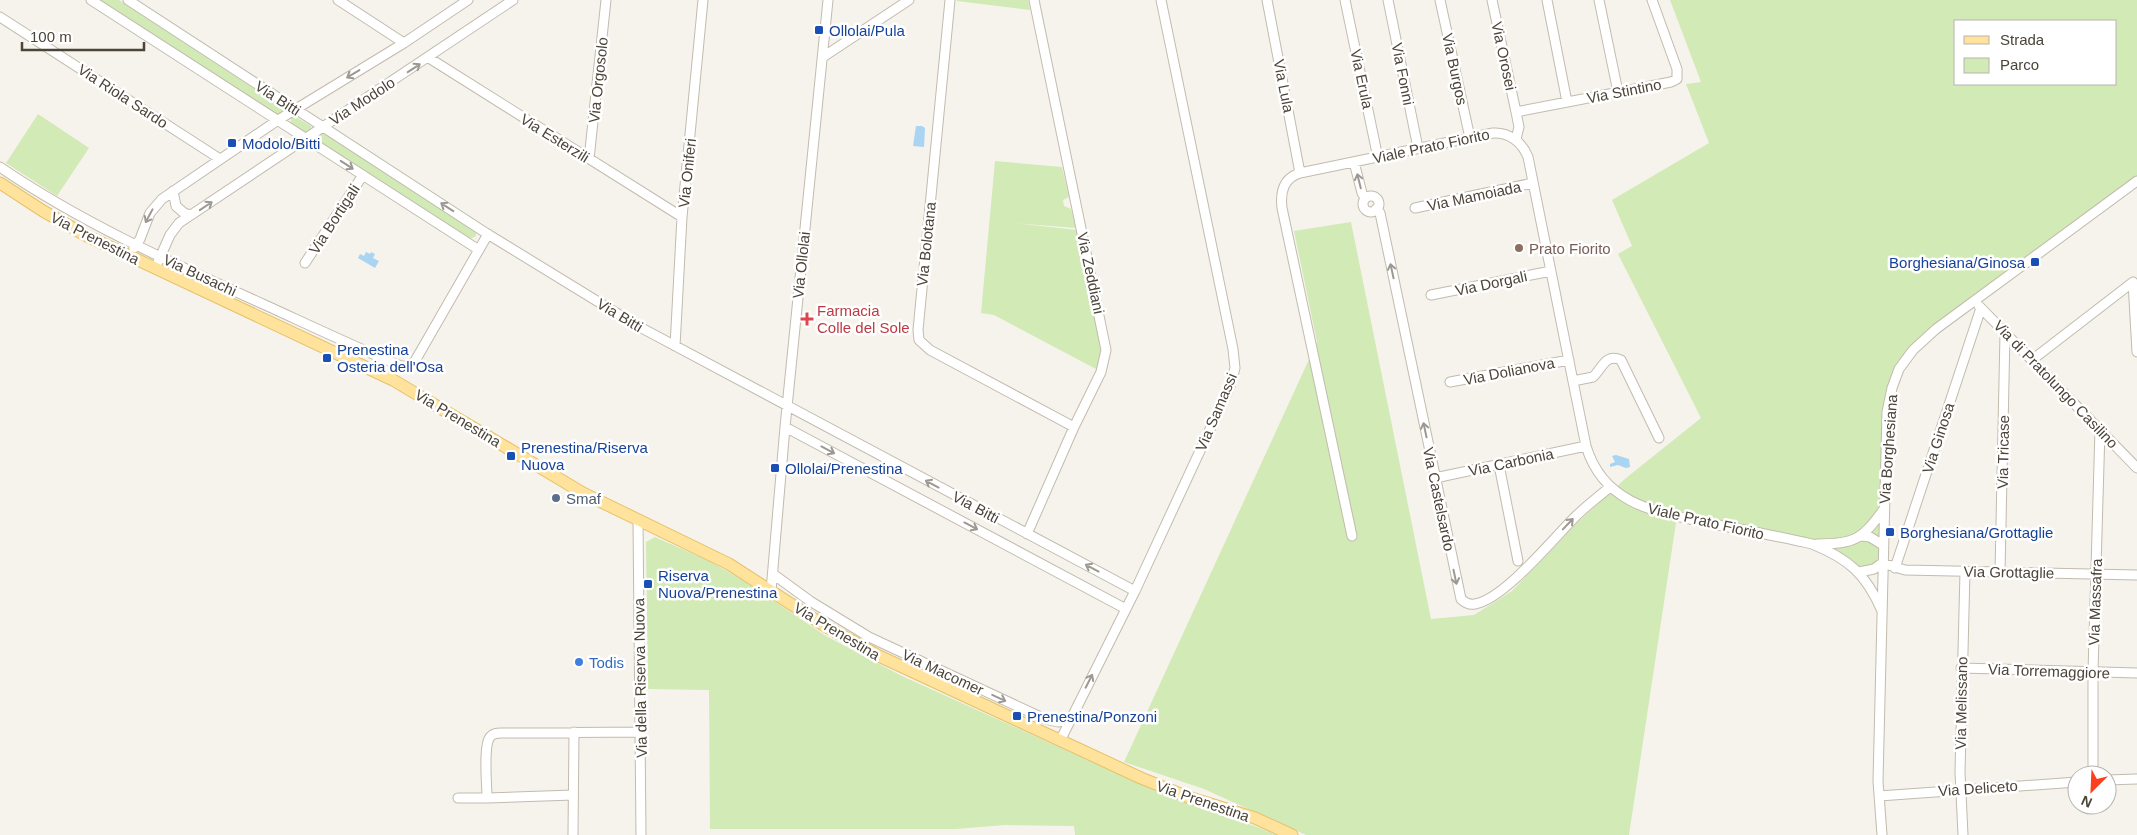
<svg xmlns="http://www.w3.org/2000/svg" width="2137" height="835" viewBox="0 0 2137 835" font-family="Helvetica,sans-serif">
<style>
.green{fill:#d2eab5;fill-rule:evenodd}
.water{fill:#a9d4f2}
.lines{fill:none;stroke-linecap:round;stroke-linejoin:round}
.minor-casing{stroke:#c2bbae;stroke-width:11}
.major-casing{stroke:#e6c16a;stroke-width:13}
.minor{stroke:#fff;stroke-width:9}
.major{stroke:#ffe39c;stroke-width:11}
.oneway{stroke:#9c9892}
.transit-dot{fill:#1a4fb4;stroke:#fff;stroke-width:2}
.education-dot{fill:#8d6e63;stroke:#fff;stroke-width:2}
.health-dot{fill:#e0444e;stroke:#fff;stroke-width:2}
.service-dot{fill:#5c6f8a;stroke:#fff;stroke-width:2}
.shop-dot{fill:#3f7fe0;stroke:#fff;stroke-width:2}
.labels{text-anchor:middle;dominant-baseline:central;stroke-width:5;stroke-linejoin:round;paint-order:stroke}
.transit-label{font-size:15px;fill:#164399;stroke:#fff;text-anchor:start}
.street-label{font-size:15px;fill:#4b4439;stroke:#fff}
.education-label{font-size:15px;fill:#785e54;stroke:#fff;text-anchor:start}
.health-label{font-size:15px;fill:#be3a42;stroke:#fff;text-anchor:start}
.service-label{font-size:15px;fill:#4e5e75;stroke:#fff;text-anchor:start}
.shop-label{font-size:15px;fill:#366cbe;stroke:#fff;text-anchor:start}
</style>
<rect width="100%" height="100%" fill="#f6f3ec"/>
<path class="green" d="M 100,0 L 119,0 L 280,105 L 284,110 L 280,114 L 275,113 Z
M 957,0 L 1028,0 L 1030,10 L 957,1 Z
M 1670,0 L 2137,0 L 2137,181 L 1922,342 L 1892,388 L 1882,563 L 1856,569 L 1812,544 L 1677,516 L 1629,835 L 1306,835 L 1204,789 L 1124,762 L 1317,342 L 1294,231 L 1351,222 L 1431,619 L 1474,615 L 1512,591 L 1576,524 L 1626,478 L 1701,418 L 1618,254 L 1632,246 L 1612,200 L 1709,143 L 1686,84 L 1701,82 ZM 1956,21 L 2116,21 L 2116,84 L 1956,84 Z
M 38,114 L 89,148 L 57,196 L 6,163 Z
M 294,116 L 311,126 L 312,130 L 306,133 L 291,123 L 291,118 Z
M 319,133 L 326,134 L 473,230 L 476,232 L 476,236 L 470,239 L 467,237 L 315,140 Z
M 995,161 L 1062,167 L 1069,197 L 1063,200 L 1064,206 L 1071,209 L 1076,228 L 1013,223 L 1077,230 L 1103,356 L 1096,369 L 994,315 L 981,313 Z
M 655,537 L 709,561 L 741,579 L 826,636 L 902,676 L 1167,796 L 1226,815 L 1277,835 L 1075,835 L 1074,826 L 1005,825 L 956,829 L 710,829 L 709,690 L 648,689 L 646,542 Z"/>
<path class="water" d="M 916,126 L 922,126 L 925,128 L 924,147 L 913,146 Z
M 366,252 L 370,254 L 371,252 L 375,254 L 373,258 L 379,261 L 375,268 L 358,258 L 360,254 L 364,256 Z
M 1616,455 L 1629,459 L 1630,467 L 1626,468 L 1618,465 L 1610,467 L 1610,464 L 1615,462 L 1612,456 Z"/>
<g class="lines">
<defs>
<path id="minor" d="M 91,0 L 479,250
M 128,0 L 486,233 L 636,325 L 1135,591
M 338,0 L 404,43
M 950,0 L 918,330 L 919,340 L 930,350 L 1074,427
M 1267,0 L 1300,173
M 1345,0 L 1378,158
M 1388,0 L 1418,148
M 1440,0 L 1470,138
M 1492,0 L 1516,112
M 1547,0 L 1567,102
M 1599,0 L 1618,92
M 0,17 L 220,159
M 823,57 L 909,0
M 429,58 L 682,217
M 1516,139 L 1519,127 L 1516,112 L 1671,82 L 1677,79 L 1677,69 L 1652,0
M 589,159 L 606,0
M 1354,162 L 1362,193 L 1365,198
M 0,167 C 82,223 172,263 263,304 C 309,325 355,347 401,366 L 409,366 L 415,361 L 488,234
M 173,191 L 176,206 L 184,213 L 191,215
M1363 204a8 8 0 1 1 16 0a8 8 0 1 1-16 0Z
M 1415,208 L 1533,183
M 1376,209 L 1380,213 L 1461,599 C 1465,603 1469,605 1475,604 C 1504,599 1553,539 1575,517 C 1586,506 1598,497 1610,487
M 134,248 L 140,239 L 150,213 L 162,199 L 278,120 L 404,43 L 468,0
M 158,262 L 170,235 L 179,223 L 513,0
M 305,263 L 363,175
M 1431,295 L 1551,271
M 1979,306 L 2137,468
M 675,346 L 682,217 L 703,0
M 2032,360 L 2133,282 L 2137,352
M 1573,381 L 1593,377 C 1602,369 1605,353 1621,360 L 1659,438
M 1450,382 L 1569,360
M 785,427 L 1126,609
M 1499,465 L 1518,561
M 1435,478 L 1586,446
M 638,521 L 641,835
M 1027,534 L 1074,427 L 1101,372 L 1106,350 L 1034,0
M 1352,536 L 1282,208 C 1280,191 1284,178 1300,173 L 1493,133 C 1509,132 1522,142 1528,157 L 1586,446 C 1605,509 1664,513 1718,525 C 1750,531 1781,537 1812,544 C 1849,559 1866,574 1882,611
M 1861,536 L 1870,537 L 1883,545
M 1817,544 C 1856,544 1862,539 1884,509
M 1895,568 L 1981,308
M 1859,572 L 1874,569 L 1882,563 L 1905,570 L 2137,575
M 2000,572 L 2005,333
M 773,574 L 810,601 L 869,637 L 1045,719 L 1058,722 L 1070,720
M 771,591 L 785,427 L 828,0
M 1961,668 L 2137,673
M 1060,741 L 1135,591 L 1230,386 L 1235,368 L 1233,349 L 1161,0
M 2093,775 L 2093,672 L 2100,429
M 2107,780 L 2137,779
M 573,795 L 487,798 C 487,785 483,746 490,737 C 493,733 497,733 501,733 L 640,732
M 1879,796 L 2077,782
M 458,798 L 487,798
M 573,835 L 574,732
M 1882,835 L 1878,781 L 1887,412 L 1892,388 L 1899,369 L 1913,350 L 1936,329 L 2137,181
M 1963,835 L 1960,772 L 1965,571"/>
<path id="major" d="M 0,183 L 43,211 L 87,236 L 393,380 L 583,493 L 729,564 L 825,626 L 879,656 L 1141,778 L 1188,797 L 1255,818 L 1292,835"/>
</defs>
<use href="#minor" class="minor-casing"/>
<use href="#major" class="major-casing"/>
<use href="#minor" class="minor"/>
<use href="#major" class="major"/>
</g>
<defs><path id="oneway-shaft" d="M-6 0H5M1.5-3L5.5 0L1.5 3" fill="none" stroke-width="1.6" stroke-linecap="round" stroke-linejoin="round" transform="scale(1.25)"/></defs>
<g class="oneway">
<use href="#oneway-shaft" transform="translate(414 68) rotate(-33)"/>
<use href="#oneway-shaft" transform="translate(353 74) rotate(149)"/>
<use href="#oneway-shaft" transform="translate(347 165) rotate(33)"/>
<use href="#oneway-shaft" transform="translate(1359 181) rotate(-104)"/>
<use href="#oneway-shaft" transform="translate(206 206) rotate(-34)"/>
<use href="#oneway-shaft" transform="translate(447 207) rotate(-147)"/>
<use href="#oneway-shaft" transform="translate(149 216) rotate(118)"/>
<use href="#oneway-shaft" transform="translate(1392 271) rotate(-102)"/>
<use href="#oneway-shaft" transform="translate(1425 430) rotate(-102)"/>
<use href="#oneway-shaft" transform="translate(828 450) rotate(28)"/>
<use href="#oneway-shaft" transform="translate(932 484) rotate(-152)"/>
<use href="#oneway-shaft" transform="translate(1568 524) rotate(-46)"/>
<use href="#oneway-shaft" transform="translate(971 526) rotate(28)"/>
<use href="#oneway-shaft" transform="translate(1092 568) rotate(-152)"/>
<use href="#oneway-shaft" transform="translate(1455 577) rotate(78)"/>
<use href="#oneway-shaft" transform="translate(1089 681) rotate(-63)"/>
<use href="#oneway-shaft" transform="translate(999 698) rotate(25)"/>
</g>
<g class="transit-dot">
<rect x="814" y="25" width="10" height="10" rx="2.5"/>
<rect x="227" y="138" width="10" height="10" rx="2.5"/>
<rect x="2030" y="257" width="10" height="10" rx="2.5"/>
<rect x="322" y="353" width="10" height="10" rx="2.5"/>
<rect x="506" y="451" width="10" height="10" rx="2.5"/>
<rect x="770" y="463" width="10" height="10" rx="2.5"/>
<rect x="1885" y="527" width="10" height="10" rx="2.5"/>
<rect x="643" y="579" width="10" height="10" rx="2.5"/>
<rect x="1012" y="711" width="10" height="10" rx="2.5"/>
</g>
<circle class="education-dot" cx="1519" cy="248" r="5"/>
<path class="health-dot" d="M804.5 311.5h5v5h5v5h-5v5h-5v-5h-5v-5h5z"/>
<circle class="service-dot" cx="556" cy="498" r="5"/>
<circle class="shop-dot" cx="579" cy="662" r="5"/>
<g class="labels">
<g class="transit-label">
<text x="829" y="30">Ollolai/Pula</text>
<text x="242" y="143">Modolo/Bitti</text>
<text x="2025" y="262" text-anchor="end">Borghesiana/Ginosa</text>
<text x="337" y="349">Prenestina<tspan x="337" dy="17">Osteria dell'Osa</tspan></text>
<text x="521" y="447">Prenestina/Riserva<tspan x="521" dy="17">Nuova</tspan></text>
<text x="785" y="468">Ollolai/Prenestina</text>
<text x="1900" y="532">Borghesiana/Grottaglie</text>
<text x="658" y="575">Riserva<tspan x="658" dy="17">Nuova/Prenestina</tspan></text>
<text x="1027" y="716">Prenestina/Ponzoni</text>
</g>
<g class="street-label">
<text transform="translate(1504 56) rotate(78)">Via Orosei</text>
<text transform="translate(1455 69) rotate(78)">Via Burgos</text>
<text transform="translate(1403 74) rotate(79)">Via Fonni</text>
<text transform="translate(1362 79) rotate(78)">Via Erula</text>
<text transform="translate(598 80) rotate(-84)">Via Orgosolo</text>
<text transform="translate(1284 86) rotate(79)">Via Lula</text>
<text transform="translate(1624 91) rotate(-11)">Via Stintino</text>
<text transform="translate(123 96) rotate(33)">Via Riola Sardo</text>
<text transform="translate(278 98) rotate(33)">Via Bitti</text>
<text transform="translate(362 101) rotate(-33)">Via Modolo</text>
<text transform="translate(555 138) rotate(32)">Via Esterzili</text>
<text transform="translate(1431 146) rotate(-12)">Viale Prato Fiorito</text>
<text transform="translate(687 173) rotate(-84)">Via Oniferi</text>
<text transform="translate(1474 196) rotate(-12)">Via Mamoiada</text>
<text transform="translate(334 219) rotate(-57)">Via Bortigali</text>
<text transform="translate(95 238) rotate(27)">Via Prenestina</text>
<text transform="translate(926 244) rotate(-84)">Via Bolotana</text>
<text transform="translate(801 265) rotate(-84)">Via Ollolai</text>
<text transform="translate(1091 273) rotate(78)">Via Zeddiani</text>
<text transform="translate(200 275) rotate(25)">Via Busachi</text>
<text transform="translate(1491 283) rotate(-12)">Via Dorgali</text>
<text transform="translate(620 315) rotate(31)">Via Bitti</text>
<text transform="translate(1509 371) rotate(-11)">Via Dolianova</text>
<text transform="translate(2056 384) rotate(46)">Via di Pratolungo Casilino</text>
<text transform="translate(1216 412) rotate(-67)">Via Samassi</text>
<text transform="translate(458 418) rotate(31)">Via Prenestina</text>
<text transform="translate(1938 438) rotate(-72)">Via Ginosa</text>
<text transform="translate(1888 449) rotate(-86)">Via Borghesiana</text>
<text transform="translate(2003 452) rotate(-89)">Via Tricase</text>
<text transform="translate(1511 462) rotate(-12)">Via Carbonia</text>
<text transform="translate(1439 499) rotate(78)">Via Castelsardo</text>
<text transform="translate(976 507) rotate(28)">Via Bitti</text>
<text transform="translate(1706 521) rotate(13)">Viale Prato Fiorito</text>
<text transform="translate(2009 572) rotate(1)">Via Grottaglie</text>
<text transform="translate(2095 602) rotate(-88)">Via Massafra</text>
<text transform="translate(837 631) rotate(31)">Via Prenestina</text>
<text transform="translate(2049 671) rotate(2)">Via Torremaggiore</text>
<text transform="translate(943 672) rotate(25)">Via Macomer</text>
<text transform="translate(640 678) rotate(-91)">Via della Riserva Nuova</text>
<text transform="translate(1961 703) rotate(-89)">Via Melissano</text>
<text transform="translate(1978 788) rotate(-4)">Via Deliceto</text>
<text transform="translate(1203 801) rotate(19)">Via Prenestina</text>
</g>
<g class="education-label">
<text x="1529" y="248">Prato Fiorito</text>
</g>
<g class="health-label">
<text x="817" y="310">Farmacia<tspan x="817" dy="17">Colle del Sole</tspan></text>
</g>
<g class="service-label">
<text x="566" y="498">Smaf</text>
</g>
<g class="shop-label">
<text x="589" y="662">Todis</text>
</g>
</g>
<rect x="1954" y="20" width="162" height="65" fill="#ffffff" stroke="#b7b4b0"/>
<rect x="1964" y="36" width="25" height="8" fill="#ffe39c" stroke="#b7b4b0"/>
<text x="2000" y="45" font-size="15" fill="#4b4439">Strada</text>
<rect x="1964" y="58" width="25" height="15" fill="#d2eab5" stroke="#b7b4b0"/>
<text x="2000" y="70" font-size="15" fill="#4b4439">Parco</text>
<g transform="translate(2092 790) rotate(204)"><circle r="24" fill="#ffffff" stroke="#b7b4b0"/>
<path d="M0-4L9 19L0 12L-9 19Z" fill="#fc3f1d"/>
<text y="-8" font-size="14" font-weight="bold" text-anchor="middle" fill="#4b4439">N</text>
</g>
<path d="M22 42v8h122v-8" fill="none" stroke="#4b4439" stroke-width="2.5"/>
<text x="30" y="42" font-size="15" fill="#4b4439" stroke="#ffffff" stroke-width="4" paint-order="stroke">100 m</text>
</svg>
